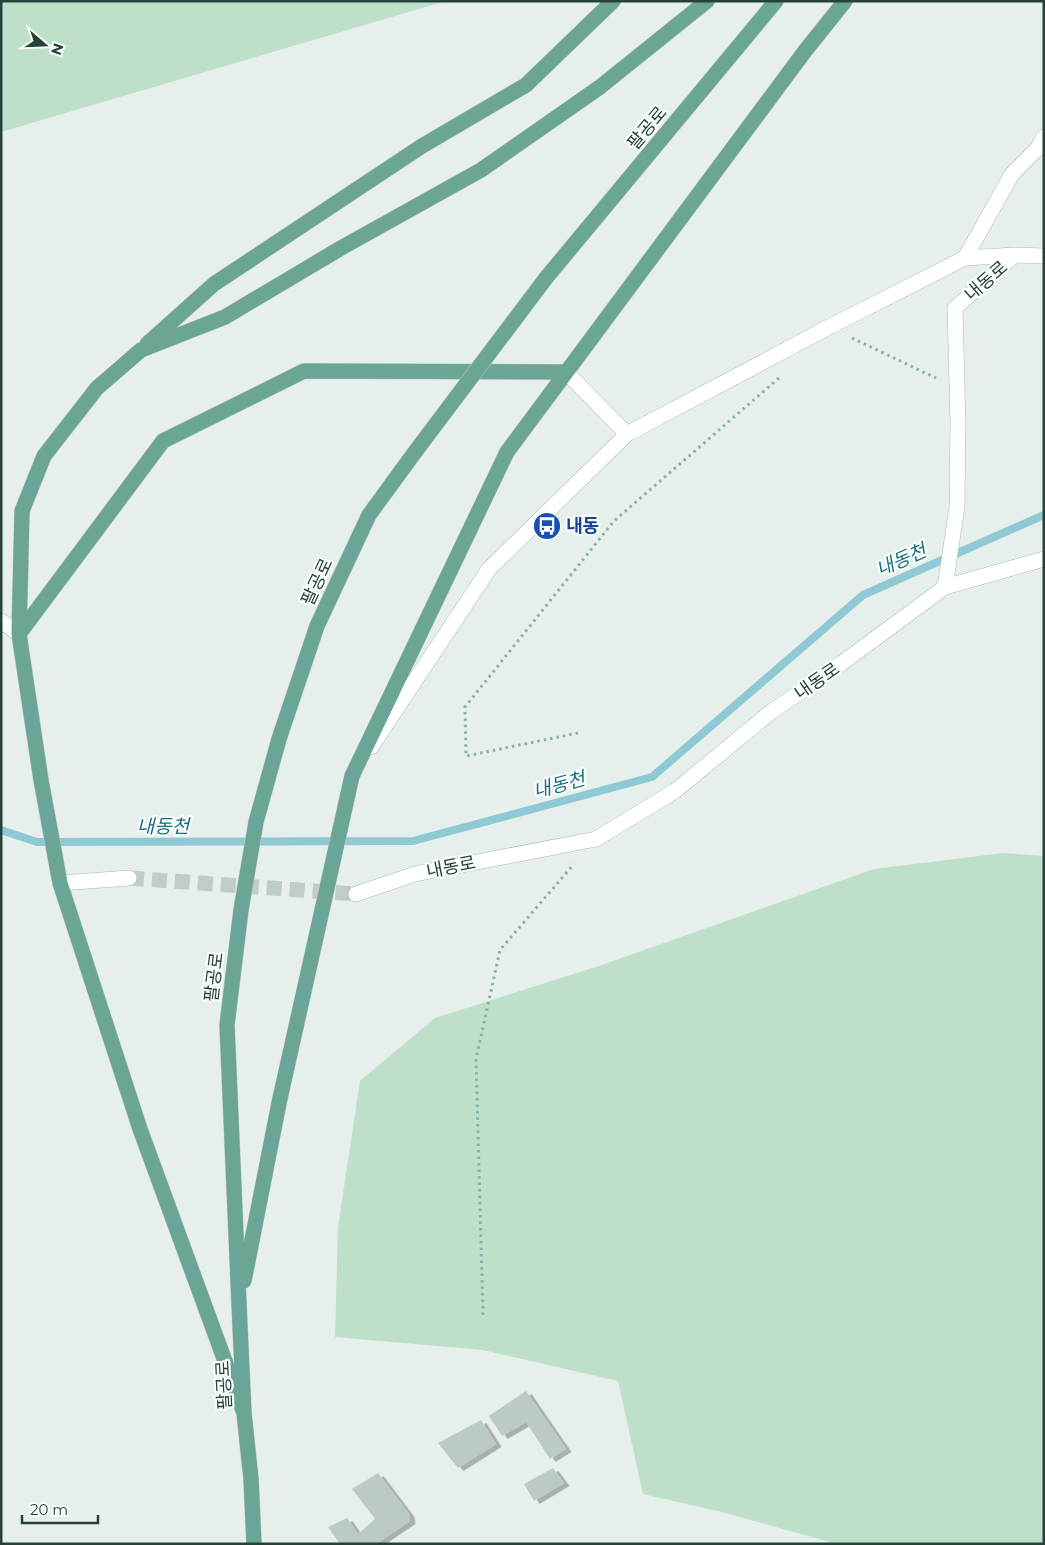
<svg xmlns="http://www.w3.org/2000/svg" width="1045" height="1545" viewBox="0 0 1045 1545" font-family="Montserrat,'Noto Sans KR',sans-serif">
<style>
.green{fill:#bfe0c8}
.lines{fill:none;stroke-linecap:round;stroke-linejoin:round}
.stream{stroke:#8ec9d4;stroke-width:8}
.building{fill:#bbcac4;filter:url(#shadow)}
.minor-tunnel{stroke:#bfccc8;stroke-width:15;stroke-dasharray:15 8;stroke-linecap:butt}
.minor-casing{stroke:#a8b8b2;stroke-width:16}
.major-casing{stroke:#c2cac8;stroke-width:16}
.path{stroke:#86b3a5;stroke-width:3;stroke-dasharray:2.5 4;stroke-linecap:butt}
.minor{stroke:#fff;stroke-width:15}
.major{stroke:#6aa596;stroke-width:15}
.major-bridge-casing{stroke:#c2cac8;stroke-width:16;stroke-linecap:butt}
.major-bridge{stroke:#6aa596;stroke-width:15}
.labels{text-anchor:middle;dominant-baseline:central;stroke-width:4.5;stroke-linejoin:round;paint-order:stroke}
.street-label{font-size:18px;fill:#24423a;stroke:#f7fbf9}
.transit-label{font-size:18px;font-weight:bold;fill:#164399;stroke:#f7fbf9;text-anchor:start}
.water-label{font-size:19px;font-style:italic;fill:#1c6f80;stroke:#f7fbf9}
</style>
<defs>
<filter id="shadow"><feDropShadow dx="5.5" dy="3" stdDeviation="0" flood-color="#0004"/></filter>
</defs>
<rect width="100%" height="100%" fill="#e6efeb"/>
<path class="green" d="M 1,1 L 446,1 L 1,132 Z
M 1003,853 L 1044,856 L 1044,1544 L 837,1544 L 722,1512 L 643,1494 L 618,1381 L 483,1350 L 335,1337 L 338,1227 L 360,1081 L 435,1018 L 599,966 L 874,869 Z"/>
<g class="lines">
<path class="stream" d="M 1,830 L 37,842 L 413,841 L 652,777 L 863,595 L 1044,515"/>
</g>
<path class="building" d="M 526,1391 L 566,1449 L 550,1459 L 526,1422 L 502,1436 L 489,1416 Z
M 481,1420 L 496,1444 L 458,1468 L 438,1443 Z
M 553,1468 L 564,1483 L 534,1501 L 524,1484 Z
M 378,1473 L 409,1514 L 410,1521 L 376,1544 L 340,1544 L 328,1527 L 347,1518 L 358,1534 L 375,1519 L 352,1489 Z"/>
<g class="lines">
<path class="minor-tunnel" d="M 129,878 L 356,894"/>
<defs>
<path id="minor" d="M 965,258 L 1012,174 L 1037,149 L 1044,137
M 566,372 L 627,434 L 827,328 L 965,258 L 1015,255 L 1044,256
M 945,587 L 957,507 L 958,423 L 955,308 L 1015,255
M 1,621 L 19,634
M 371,747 L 489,569 L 627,434
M 60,883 L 129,878
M 356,894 L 415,874 L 596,839 L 675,791 L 771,712 L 842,663 L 945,587 L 1044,559"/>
<path id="major" d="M 546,278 L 776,1
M 147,344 L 214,284 L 422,146 L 526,85 L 613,1
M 19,634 L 163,441 L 304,371 L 566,372
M 352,776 L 507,452 L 805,51 L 845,1
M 239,1304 L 244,1413 L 251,1479 L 254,1544
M 244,1413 L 140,1129 L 60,883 L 41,780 L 19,634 L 22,511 L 44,456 L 97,388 L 141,350 L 225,317 L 341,248 L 481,170 L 600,87 L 707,1"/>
</defs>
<use href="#minor" class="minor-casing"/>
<use href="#major" class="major-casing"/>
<path class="path" d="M 852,338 L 936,378
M 578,733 L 466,756 L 465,707 L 614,521 L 779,378
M 483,1315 L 476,1059 L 500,950 L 574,864"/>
<use href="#minor" class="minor"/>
<use href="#major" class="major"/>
<defs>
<path id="major-bridge" d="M 244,1281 L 279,1103 L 352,776
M 239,1304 L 227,1025 L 241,910 L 256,822 L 279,739 L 317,626 L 369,515 L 415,452 L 546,278"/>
</defs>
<use href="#major-bridge" class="major-bridge-casing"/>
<use href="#major-bridge" class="major-bridge"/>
</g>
<defs>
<symbol id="bus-disc" viewBox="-11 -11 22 22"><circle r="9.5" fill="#1a4fb4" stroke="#f7fbf9"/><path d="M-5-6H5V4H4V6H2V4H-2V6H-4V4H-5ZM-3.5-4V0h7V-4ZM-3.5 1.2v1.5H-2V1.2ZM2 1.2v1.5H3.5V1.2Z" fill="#fff"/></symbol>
</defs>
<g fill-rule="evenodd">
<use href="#bus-disc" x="531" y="510" width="32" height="32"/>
</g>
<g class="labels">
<g class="street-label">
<text transform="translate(647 128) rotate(-50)">팔공로</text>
<text transform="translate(986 281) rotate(-41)">내동로</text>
<text transform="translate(317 582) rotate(-65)">팔공로</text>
<text transform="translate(817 681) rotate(-35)">내동로</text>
<text transform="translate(451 867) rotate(-11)">내동로</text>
<text transform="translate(214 977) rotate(-83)">팔공로</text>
<text transform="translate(224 1385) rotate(-93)">팔공로</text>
</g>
<g class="transit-label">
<text x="566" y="526">내동</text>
</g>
<g class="water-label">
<text transform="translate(901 560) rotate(-24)">내동천</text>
<text transform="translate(559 785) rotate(-15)">내동천</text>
<text x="163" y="826">내동천</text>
</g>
</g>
<rect width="1045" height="1545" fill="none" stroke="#24423a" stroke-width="5"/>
<g transform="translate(45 45) rotate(109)" stroke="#f7fbf9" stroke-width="4" paint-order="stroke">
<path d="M0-4L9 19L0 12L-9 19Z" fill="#24423a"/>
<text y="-8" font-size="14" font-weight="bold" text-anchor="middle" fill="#24423a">N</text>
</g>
<path d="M22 1515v8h76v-8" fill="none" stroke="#24423a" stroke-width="2.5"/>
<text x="30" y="1515" font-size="15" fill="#24423a" stroke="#f7fbf9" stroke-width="4" paint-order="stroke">20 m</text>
</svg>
